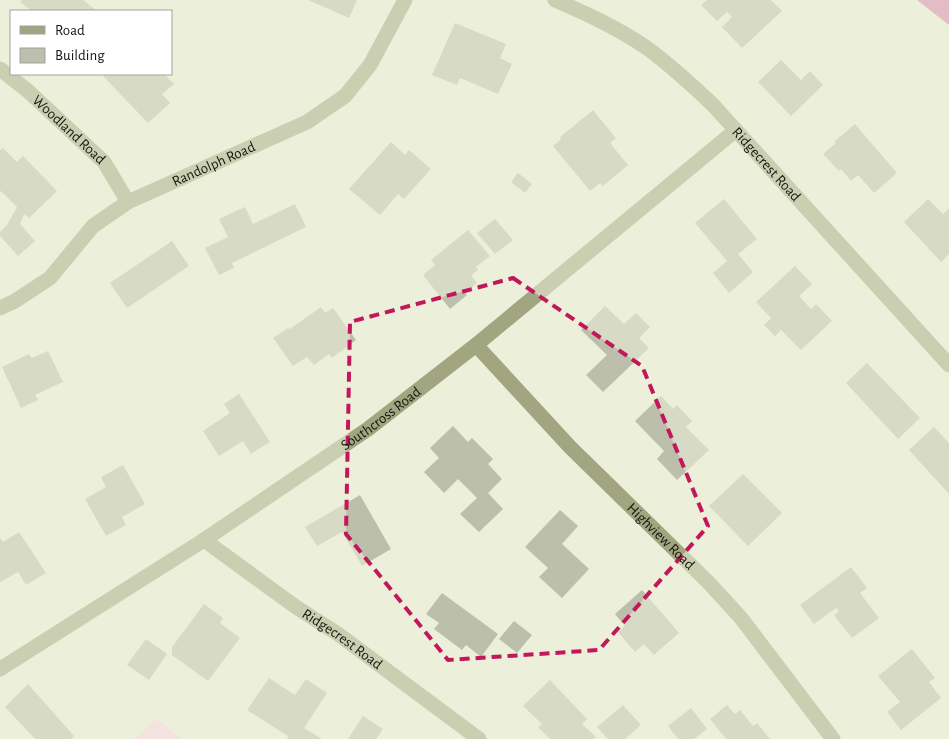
<svg xmlns="http://www.w3.org/2000/svg" width="949" height="739" viewBox="0 0 949 739" font-family="'Alegreya Sans',sans-serif">
<style>
.green{fill:#fad0e4}
.water{fill:#d47eac}
.building{fill:#bcbfab}
.lines{fill:none;stroke-linecap:round;stroke-linejoin:round}
.minor{stroke:#a2a680;stroke-width:15}
.marked{fill:none;stroke:#c2185b;stroke-width:4;stroke-dasharray:10 6;stroke-linejoin:round}
.labels{text-anchor:middle;dominant-baseline:central;stroke-width:5;stroke-linejoin:round;paint-order:stroke}
.street-label{font-size:15px;fill:#15160f;stroke:#fff}
</style>
<rect width="100%" height="100%" fill="#ecf0da"/>
<path class="green" d="M 157,719 L 181,739 L 133,739 Z"/>
<path class="water" d="M 917,0 L 949,0 L 949,25 Z"/>
<path class="building" d="M 22,0 L 83,0 L 97,11 L 32,11 L 20,2 Z
M 308,0 L 357,0 L 349,18 Z
M 707,0 L 771,0 L 782,11 L 742,48 L 722,27 L 732,17 L 727,12 L 717,21 L 701,5 Z
M 455,23 L 506,44 L 500,58 L 512,64 L 498,94 L 460,78 L 457,85 L 432,75 Z
M 781,60 L 801,80 L 810,71 L 823,85 L 791,116 L 758,82 Z
M 106,74 L 164,74 L 174,84 L 162,94 L 170,103 L 148,123 L 103,76 Z
M 593,110 L 616,138 L 610,143 L 628,165 L 603,186 L 600,183 L 590,191 L 553,146 L 561,139 L 560,137 Z
M 855,124 L 897,173 L 874,193 L 858,175 L 851,181 L 841,169 L 839,171 L 823,154 L 836,143 L 834,142 Z
M 391,142 L 405,155 L 409,150 L 431,169 L 404,199 L 398,194 L 380,215 L 349,189 Z
M 3,148 L 17,162 L 23,156 L 57,191 L 29,218 L 24,214 L 20,224 L 35,241 L 18,256 L 0,236 L 0,232 L 7,225 L 17,207 L 1,191 L 0,192 L 0,150 Z
M 518,173 L 532,184 L 525,193 L 511,182 Z
M 724,199 L 757,239 L 738,254 L 753,272 L 729,293 L 713,273 L 727,261 L 695,223 Z
M 928,199 L 943,214 L 949,209 L 949,254 L 941,262 L 904,222 Z
M 295,204 L 306,227 L 232,263 L 234,268 L 219,275 L 205,248 L 228,237 L 219,219 L 245,207 L 253,224 Z
M 495,219 L 513,240 L 495,254 L 477,233 Z
M 468,230 L 490,256 L 476,267 L 478,270 L 471,275 L 477,283 L 465,293 L 467,295 L 450,309 L 423,275 L 435,265 L 431,260 Z
M 172,241 L 189,266 L 127,308 L 110,283 Z
M 795,266 L 812,284 L 799,296 L 811,309 L 816,304 L 832,321 L 801,350 L 781,330 L 775,336 L 764,325 L 771,318 L 756,302 Z
M 605,306 L 624,324 L 636,313 L 650,327 L 639,338 L 649,348 L 603,392 L 586,375 L 607,355 L 581,330 Z
M 321,307 L 325,313 L 333,308 L 356,340 L 332,358 L 329,354 L 314,365 L 307,357 L 293,366 L 273,338 L 288,328 L 290,329 Z
M 48,351 L 63,382 L 35,395 L 38,400 L 21,408 L 2,367 L 29,354 L 32,358 Z
M 867,363 L 920,418 L 898,439 L 846,383 Z
M 239,394 L 270,442 L 251,454 L 243,441 L 219,456 L 203,431 L 230,413 L 224,404 Z
M 661,396 L 673,409 L 677,405 L 692,421 L 686,427 L 709,450 L 677,480 L 657,459 L 664,451 L 635,421 Z
M 453,426 L 468,442 L 472,438 L 493,459 L 488,464 L 502,479 L 488,493 L 503,509 L 479,532 L 460,514 L 477,498 L 458,479 L 444,493 L 424,472 L 439,458 L 430,448 Z
M 934,427 L 949,443 L 949,494 L 909,450 Z
M 123,465 L 145,504 L 122,517 L 126,525 L 106,536 L 85,499 L 106,487 L 101,477 Z
M 743,474 L 782,513 L 748,546 L 709,506 Z
M 360,495 L 391,549 L 362,566 L 342,532 L 317,546 L 305,527 Z
M 560,510 L 578,526 L 562,544 L 589,569 L 562,598 L 539,577 L 548,568 L 525,547 Z
M 19,532 L 46,573 L 26,585 L 18,572 L 0,582 L 0,538 L 3,542 Z
M 851,567 L 867,588 L 860,593 L 879,618 L 852,638 L 834,615 L 839,611 L 836,608 L 814,624 L 800,605 Z
M 642,590 L 679,633 L 654,655 L 644,644 L 635,652 L 618,632 L 625,626 L 615,614 Z
M 442,593 L 498,634 L 481,657 L 466,645 L 462,650 L 434,629 L 439,623 L 426,614 Z
M 204,604 L 223,618 L 220,623 L 240,638 L 208,681 L 172,655 L 172,647 Z
M 514,621 L 532,635 L 517,653 L 499,639 Z
M 146,639 L 167,654 L 149,680 L 127,665 Z
M 912,649 L 935,678 L 929,682 L 941,698 L 901,730 L 887,712 L 900,702 L 878,676 Z
M 269,678 L 295,695 L 306,679 L 327,693 L 304,728 L 322,739 L 287,739 L 288,736 L 247,710 Z
M 550,680 L 587,719 L 582,724 L 596,737 L 594,739 L 550,739 L 538,727 L 542,724 L 523,706 Z
M 28,684 L 74,736 L 71,739 L 35,739 L 5,707 Z
M 623,705 L 641,725 L 625,739 L 608,739 L 597,727 Z
M 727,705 L 735,714 L 740,710 L 753,726 L 757,723 L 770,739 L 726,739 L 710,719 Z
M 691,708 L 707,729 L 694,739 L 678,739 L 668,726 Z
M 363,716 L 383,729 L 376,739 L 348,739 Z"/>
<g class="lines">
<g class="minor">
<path id="s1" d="M 555,0 C 587,14 618,28 647,48 C 670,65 692,85 713,105 L 949,365"/>
<path id="s2" d="M 0,69 L 28,91 L 104,162 L 128,202"/>
<path id="s3" d="M 0,308 L 15,301 L 50,278 L 93,226 L 128,202 L 307,122 L 345,96 L 370,65 L 405,0"/>
<path id="s4" d="M 476,345 L 570,447 L 709,583 L 741,618 L 833,739"/>
<path id="s5" d="M 204,540 L 296,607 L 338,634 L 479,739"/>
<path id="s6" d="M 0,669 L 204,540 L 368,429 L 476,345 L 736,130"/>
</g>
</g>
<path d="M0 0H949V739H0ZM 513,278 L 642,366 L 708,526 L 599,650 L 448,660 L 346,534 L 350,322 Z" fill="#ecf0da" fill-opacity=".55" fill-rule="evenodd"/>
<path class="marked" d="M 513,278 L 642,366 L 708,526 L 599,650 L 448,660 L 346,534 L 350,322 Z"/>
<g class="labels">
<g class="street-label">
<text stroke="none"><textPath href="#s2" startOffset="92">Woodland Road</textPath></text>
<text stroke="none"><textPath href="#s3" startOffset="262">Randolph Road</textPath></text>
<text stroke="none"><textPath href="#s1" startOffset="271">Ridgecrest Road</textPath></text>
<text stroke="none"><textPath href="#s6" startOffset="456">Southcross Road</textPath></text>
<text stroke="none"><textPath href="#s4" startOffset="266">Highview Road</textPath></text>
<text stroke="none"><textPath href="#s5" startOffset="170">Ridgecrest Road</textPath></text>
</g>
</g>
<rect x="10" y="10" width="162" height="65" fill="#ffffff" stroke="#a1a29f"/>
<rect x="20" y="26" width="25" height="8" fill="#a2a680" stroke="#a1a29f"/>
<text x="55" y="35" font-size="15" fill="#15160f">Road</text>
<rect x="20" y="48" width="25" height="15" fill="#bcbfab" stroke="#a1a29f"/>
<text x="55" y="60" font-size="15" fill="#15160f">Building</text>
</svg>
